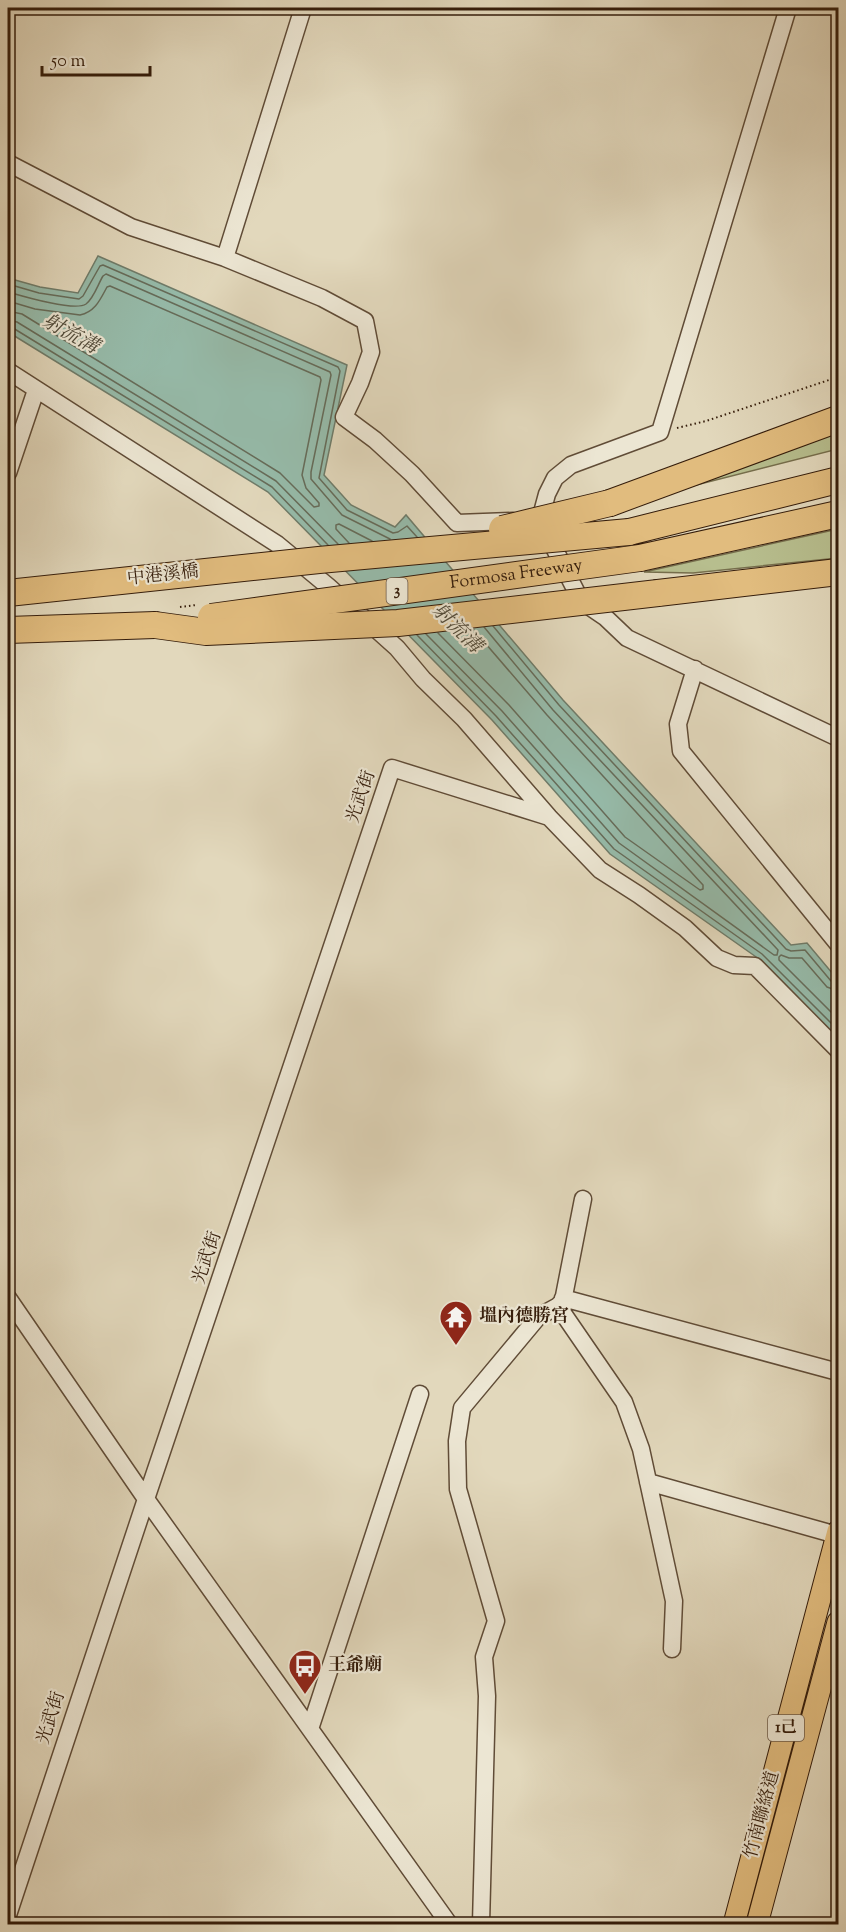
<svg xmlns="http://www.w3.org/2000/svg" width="846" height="1932" viewBox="0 0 846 1932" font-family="'Sorts Mill Goudy','Noto Serif TC',serif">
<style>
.green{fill:#b7be8e;stroke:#766e4c;stroke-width:1.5}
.water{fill:#96bbaa;stroke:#6f7c6a;stroke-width:1.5}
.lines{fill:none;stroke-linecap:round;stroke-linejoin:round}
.shore{stroke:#666c5a;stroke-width:1.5}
.minor-casing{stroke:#604c37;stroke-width:19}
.major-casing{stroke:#351d0b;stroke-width:23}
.highway-casing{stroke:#351d0b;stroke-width:28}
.path{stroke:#351d0b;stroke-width:2;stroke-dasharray:1.5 3;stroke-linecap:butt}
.minor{stroke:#ece6d3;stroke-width:16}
.major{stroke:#e1bc7e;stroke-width:21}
.highway{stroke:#e1bc7e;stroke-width:26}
.highway-bridge-casing{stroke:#351d0b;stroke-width:28;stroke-linecap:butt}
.highway-bridge{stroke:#e1bc7e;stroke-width:26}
.labels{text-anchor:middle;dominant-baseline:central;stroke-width:4.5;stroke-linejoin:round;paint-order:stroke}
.shield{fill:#ece6d3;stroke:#6c5947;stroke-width:1.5}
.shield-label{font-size:16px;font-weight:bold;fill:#351d0b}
.street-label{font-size:18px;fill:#351d0b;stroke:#ece6d3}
.poi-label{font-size:18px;font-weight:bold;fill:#351d0b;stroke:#ece6d3;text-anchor:start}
.water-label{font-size:20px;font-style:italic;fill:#524c3b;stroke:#ece6d3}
</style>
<rect width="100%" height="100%" fill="#e2d8bc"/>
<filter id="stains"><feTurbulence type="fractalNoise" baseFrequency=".00333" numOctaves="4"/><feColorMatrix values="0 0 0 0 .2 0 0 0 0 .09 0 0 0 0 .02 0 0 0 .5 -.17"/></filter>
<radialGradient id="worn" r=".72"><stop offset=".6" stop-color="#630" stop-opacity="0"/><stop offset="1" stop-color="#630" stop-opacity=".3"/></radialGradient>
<path class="green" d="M 838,429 L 838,449 L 645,498 Z
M 838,529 L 838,558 L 693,573 L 644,572 Z"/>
<path class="water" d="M 98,256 L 347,365 L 324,475 L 351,505 L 395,527 L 406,515 L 563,700 L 791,945 L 807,943 L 838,980 L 838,1038 L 759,959 L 610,854 L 492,720 L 268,492 L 8,332 L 8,278 L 40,287 L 78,293 Z"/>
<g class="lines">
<path class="shore" d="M 8,284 L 39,293 L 79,299 L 83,296 L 100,266 L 103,265 L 338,367 L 340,371 L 319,478 L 347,510 L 393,533 L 398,532 L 407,526 L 417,537
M 8,292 C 22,296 74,312 86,304 C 94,298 98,284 103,276 L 106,274 L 330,372 L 331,375 L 311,472 L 311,479 L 342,515 L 390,539
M 8,301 L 35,309 L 80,315 C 95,312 100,300 107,287 L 110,286 L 320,377 L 321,380 L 302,475 L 306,488 L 319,503 L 319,506 L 314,507 L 280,473 L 22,314 L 8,311
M 8,320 L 17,322 L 276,481 L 338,544
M 8,327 L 13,328 L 272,487 L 328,545
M 349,543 L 336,529 L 336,525 L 339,524 L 372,541
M 493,626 L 559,705 L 786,949 L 791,951 L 805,950 L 831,981 L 838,983
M 438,633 L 509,705 L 625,837 L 700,890 L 703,889 L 703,885 L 547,715 L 473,629
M 426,634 L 502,711 L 619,843 L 774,955 L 777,955 L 778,950 L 553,710 L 484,627
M 417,635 L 496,716 L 614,849 L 762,954 L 838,1030
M 838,991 L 827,987 L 802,958 L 789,958 L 781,955 L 779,957 L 779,960 L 838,1019"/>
<defs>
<path id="minor" d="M 8,163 L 131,227 L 225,258 L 322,298 L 365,321 L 371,352 L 360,383 L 344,417 L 375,440 L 412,474 L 457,523 L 513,521
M 225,258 L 303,8
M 8,371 L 277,544 L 329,587 L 397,648 L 423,679 L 464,719 L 549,817 L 600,870 L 639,895 L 685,928 L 717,958 L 734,965 L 755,966 L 838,1050
M 8,473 L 36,390
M 540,520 L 547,494 L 555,478 L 571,465 L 660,432 L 788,8
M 546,532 L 581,601 L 606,618 L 627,638 L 838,738
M 695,669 L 678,724 L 681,751 L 838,944
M 8,1298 L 146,1499 L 449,1924
M 563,1298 L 838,1372
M 558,1306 L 624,1402 L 641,1449 L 674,1601 L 672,1649
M 648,1482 L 826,1532 L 837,1537
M 310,1729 L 420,1394
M 8,1915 L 146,1499 L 392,768 L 549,817
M 481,1924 L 487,1696 L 484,1657 L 496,1621 L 458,1489 L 457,1441 L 462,1408 L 538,1317 L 558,1306 L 563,1301 L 583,1199"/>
<path id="major" d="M 734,1924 L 838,1531
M 757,1924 L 838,1622"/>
<path id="highway" d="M 610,503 L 838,419
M 629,532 L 838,480
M 640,558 L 838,514
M 658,593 L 838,572
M 8,630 L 155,625"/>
</defs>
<use href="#minor" class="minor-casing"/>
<use href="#major" class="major-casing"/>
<use href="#highway" class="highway-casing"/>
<path class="path" d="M 677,428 L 706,421 L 838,377
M 180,607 L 196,605"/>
<use href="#minor" class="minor"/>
<use href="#major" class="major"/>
<use href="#highway" class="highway"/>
<defs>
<g id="highway-bridge">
<path d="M 502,529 L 610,503"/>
<path d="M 8,593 L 319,560 L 629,532"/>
<path id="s1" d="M 211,617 L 640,558"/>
<path d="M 155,625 L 206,632 L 398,623 L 658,593"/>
</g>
</defs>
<use href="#highway-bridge" class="highway-bridge-casing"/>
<use href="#highway-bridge" class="highway-bridge"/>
</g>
<defs>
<symbol id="temple-pin" viewBox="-11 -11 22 30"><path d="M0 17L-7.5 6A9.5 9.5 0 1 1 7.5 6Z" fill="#8f2418" stroke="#ece6d3"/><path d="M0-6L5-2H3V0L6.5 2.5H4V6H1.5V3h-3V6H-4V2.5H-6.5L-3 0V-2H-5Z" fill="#fff"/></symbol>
<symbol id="bus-pin" viewBox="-11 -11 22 30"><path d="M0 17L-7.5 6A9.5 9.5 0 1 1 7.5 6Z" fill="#8f2418" stroke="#ece6d3"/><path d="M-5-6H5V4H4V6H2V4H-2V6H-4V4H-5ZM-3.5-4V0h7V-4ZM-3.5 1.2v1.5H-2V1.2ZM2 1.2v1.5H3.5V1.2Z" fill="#fff"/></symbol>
</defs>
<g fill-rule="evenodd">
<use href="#temple-pin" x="437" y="1298" width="38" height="52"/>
<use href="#bus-pin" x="286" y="1647" width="38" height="52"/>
</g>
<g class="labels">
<g class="shield">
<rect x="386.5" y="578" width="21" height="26" rx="4.5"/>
<rect x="768" y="1715" width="36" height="26" rx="4.5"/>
</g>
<g class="shield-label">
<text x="397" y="591">3</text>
<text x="786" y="1728">1己</text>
</g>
<g class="street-label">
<text stroke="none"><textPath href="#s1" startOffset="308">Formosa Freeway</textPath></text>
<text transform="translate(163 576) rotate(-6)">中港溪橋</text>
<text transform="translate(362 797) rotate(-71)">光武街</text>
<text transform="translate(208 1258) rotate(-71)">光武街</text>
<text transform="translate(52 1718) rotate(-72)">光武街</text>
<text transform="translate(763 1815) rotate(-75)">竹南聯絡道</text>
</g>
<g class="poi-label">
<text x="479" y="1317">塭內德勝宮</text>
<text x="328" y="1666">王爺廟</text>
</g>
<g class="water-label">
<text transform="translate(70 335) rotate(29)">射流溝</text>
<text transform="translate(456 629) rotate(45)">射流溝</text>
</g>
</g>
<rect width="846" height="1932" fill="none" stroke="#e2d8bc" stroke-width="30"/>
<rect x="9" y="9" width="828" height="1914" fill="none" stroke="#351d0b" stroke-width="3"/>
<rect x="15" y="15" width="816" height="1902" fill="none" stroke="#351d0b" stroke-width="1.5"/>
<path d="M42 66v9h108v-9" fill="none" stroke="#351d0b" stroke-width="3"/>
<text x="51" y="66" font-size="18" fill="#351d0b" stroke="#ece6d3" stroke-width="4.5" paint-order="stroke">50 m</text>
<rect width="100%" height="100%" filter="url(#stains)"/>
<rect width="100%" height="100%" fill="url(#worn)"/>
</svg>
